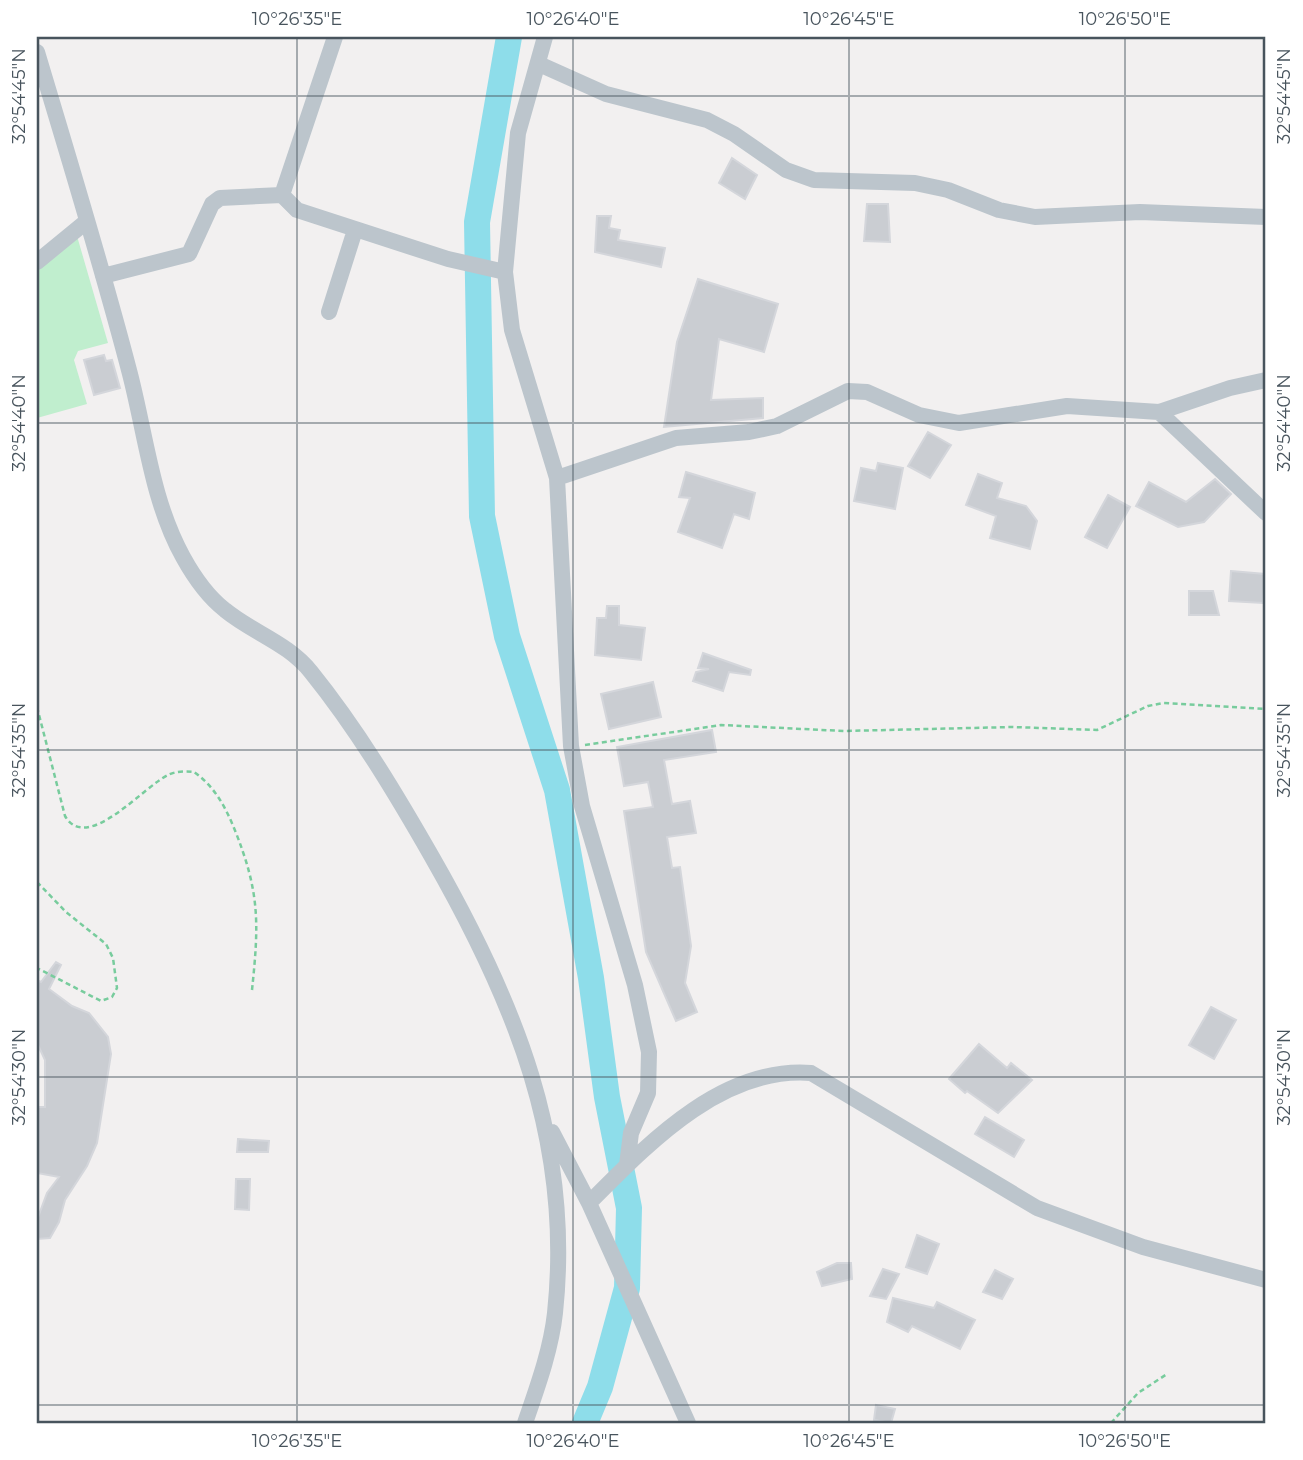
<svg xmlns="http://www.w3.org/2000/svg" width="1303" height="1460" viewBox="0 0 1303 1460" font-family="Montserrat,sans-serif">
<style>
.green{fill:#c0eece}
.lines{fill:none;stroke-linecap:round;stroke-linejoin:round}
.river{stroke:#8eddea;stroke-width:26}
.building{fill:#cacdd2;stroke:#d4d6db;stroke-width:2}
.path{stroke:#78cc9d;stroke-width:2.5;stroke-dasharray:5 3.5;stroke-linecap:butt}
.minor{stroke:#bcc5cc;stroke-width:16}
.ticks{fill:none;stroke:#48545d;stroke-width:2;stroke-opacity:0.45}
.neatline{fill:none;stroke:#48545d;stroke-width:2.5}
.ticks-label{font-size:18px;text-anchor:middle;fill:#48545d}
</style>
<rect width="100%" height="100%" fill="#f2f0f0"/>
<path class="green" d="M 77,236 L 108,343 L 78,351 L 74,360 L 87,404 L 37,418 L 37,270 Z"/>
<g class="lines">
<path class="river" d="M 509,37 L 477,222 L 482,516 L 507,636 L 557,790 L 591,978 L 607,1097 L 629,1208 L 627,1288 L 600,1387 L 585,1423"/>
</g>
<path class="building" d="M 732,158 L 757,175 L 745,199 L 719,183 Z
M 867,204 L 888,204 L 890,242 L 864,241 Z
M 597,216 L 611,216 L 609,228 L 620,230 L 618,240 L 665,248 L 661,267 L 595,252 Z
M 698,279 L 778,304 L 764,352 L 719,339 L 711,400 L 763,398 L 763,418 L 664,427 L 677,342 Z
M 104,355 L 106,361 L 112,360 L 120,388 L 94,395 L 84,360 Z
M 928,432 L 951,445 L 930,478 L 908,466 Z
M 878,463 L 903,468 L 895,509 L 854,501 L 861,468 L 876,471 Z
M 686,472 L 755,493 L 749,519 L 734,514 L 722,548 L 678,532 L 690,498 L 679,497 Z
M 978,474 L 1002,483 L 997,498 L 1026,506 L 1037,521 L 1030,549 L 990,538 L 996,516 L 966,505 Z
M 1215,479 L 1231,494 L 1204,522 L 1178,527 L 1136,506 L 1149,482 L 1186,502 Z
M 1108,495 L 1130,507 L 1107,548 L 1085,537 Z
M 1231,571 L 1265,574 L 1263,603 L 1229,601 Z
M 1189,591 L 1213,591 L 1219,615 L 1189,615 Z
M 607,606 L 619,606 L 619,625 L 645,628 L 641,660 L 595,655 L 597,618 L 606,618 Z
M 703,653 L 751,670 L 750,675 L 729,672 L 723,691 L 693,681 L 696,672 L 709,669 L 698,668 Z
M 653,682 L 661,717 L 609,729 L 601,694 Z
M 712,730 L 716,752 L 664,760 L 672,804 L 690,801 L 696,833 L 667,837 L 672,868 L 680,867 L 691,946 L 685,983 L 697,1012 L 676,1021 L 646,952 L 624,811 L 653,807 L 648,782 L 624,786 L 617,747 Z
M 56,962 L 61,965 L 49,989 L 72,1006 L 89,1013 L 108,1037 L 111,1054 L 97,1143 L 87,1166 L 65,1200 L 59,1222 L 50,1238 L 37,1239 L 37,1220 L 47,1193 L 59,1177 L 37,1173 L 37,1107 L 45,1107 L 45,1060 L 37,1043 L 37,980 L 41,982 Z
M 1211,1007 L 1236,1020 L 1214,1059 L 1189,1045 Z
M 979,1044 L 1007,1068 L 1011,1063 L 1032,1080 L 998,1113 L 967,1091 L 965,1093 L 949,1079 Z
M 985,1117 L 1024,1140 L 1014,1157 L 975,1134 Z
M 238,1139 L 269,1141 L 268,1152 L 237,1152 Z
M 236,1179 L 250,1179 L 249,1210 L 235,1209 Z
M 917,1235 L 939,1244 L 927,1274 L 906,1267 Z
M 837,1263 L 851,1263 L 852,1279 L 822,1286 L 817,1272 Z
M 883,1269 L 899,1274 L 886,1299 L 870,1296 Z
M 995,1270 L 1013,1279 L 1002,1299 L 983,1292 Z
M 893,1298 L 934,1308 L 937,1302 L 975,1320 L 960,1349 L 912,1326 L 908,1332 L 887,1322 Z
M 876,1405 L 895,1409 L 891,1423 L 874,1420 Z"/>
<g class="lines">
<path class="path" d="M 37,707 L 65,816 C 87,854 143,787 168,775 C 176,771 186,771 194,772 C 214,786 225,806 234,828 C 260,892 259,923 252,990
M 585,745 L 721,725 L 844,731 L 1013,727 L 1097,730 L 1148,706 L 1163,703 L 1266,709
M 37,882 L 66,912 L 106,944 L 113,958 L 117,988 L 112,997 L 101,1001 L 37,968
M 1111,1423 L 1138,1393 L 1167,1374"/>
<path class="minor" d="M 335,37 L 282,195 L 297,210 L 448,259 L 505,272
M 545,37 L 518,133 L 505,272 L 512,330 L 557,478 L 571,746 L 582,806 L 635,985 L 649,1052 L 648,1093 L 631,1133 L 627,1165
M 37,52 C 69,159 102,266 130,374 C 146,436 152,501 183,557 C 194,577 207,596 225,610 C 253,633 288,643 311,672 C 357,729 396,794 432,857 C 515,1002 573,1143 555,1313 C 551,1350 537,1388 525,1423
M 539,64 L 606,94 L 707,120 L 734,134 L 786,170 L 814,180 L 915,183 L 948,190 L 999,210 L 1035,217 L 1140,212 L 1266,217
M 37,262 L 87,221
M 103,276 L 189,254 L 212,204 L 220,198 L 282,195
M 329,312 L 355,230
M 1159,412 L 1266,513
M 557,478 L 676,438 L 749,432 L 777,426 L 848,391 L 867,392 L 919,415 L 959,423 L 1067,406 L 1159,412 L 1230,388 L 1266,380
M 552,1132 L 589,1203 L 688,1423
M 589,1203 C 647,1145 721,1066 811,1073 L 1037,1208 L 1143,1247 L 1266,1280"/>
</g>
<path class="ticks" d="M 297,37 L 297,1423M 573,37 L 573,1423M 849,37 L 849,1423M 1125,37 L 1125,1423M 37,96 L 1266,96M 37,423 L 1266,423M 37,750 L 1266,750M 37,1077 L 1266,1077M 37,1405 L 1266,1405"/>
<rect width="1303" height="1460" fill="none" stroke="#ffffff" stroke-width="77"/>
<rect x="38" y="38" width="1226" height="1384" class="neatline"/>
<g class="ticks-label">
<text x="297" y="25">10°26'35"E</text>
<text x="573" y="25">10°26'40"E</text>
<text x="849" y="25">10°26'45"E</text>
<text x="1125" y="25">10°26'50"E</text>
<text transform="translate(19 96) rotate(-90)" y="6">32°54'45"N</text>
<text transform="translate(1284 96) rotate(-90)" y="6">32°54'45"N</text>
<text transform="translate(19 423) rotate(-90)" y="6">32°54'40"N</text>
<text transform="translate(1284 423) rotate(-90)" y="6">32°54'40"N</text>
<text transform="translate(19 750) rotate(-90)" y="6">32°54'35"N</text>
<text transform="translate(1284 750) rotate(-90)" y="6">32°54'35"N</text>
<text transform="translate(19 1077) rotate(-90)" y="6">32°54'30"N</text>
<text transform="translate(1284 1077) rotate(-90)" y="6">32°54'30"N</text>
<text x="297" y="1447">10°26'35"E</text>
<text x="573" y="1447">10°26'40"E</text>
<text x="849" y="1447">10°26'45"E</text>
<text x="1125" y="1447">10°26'50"E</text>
</g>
</svg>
